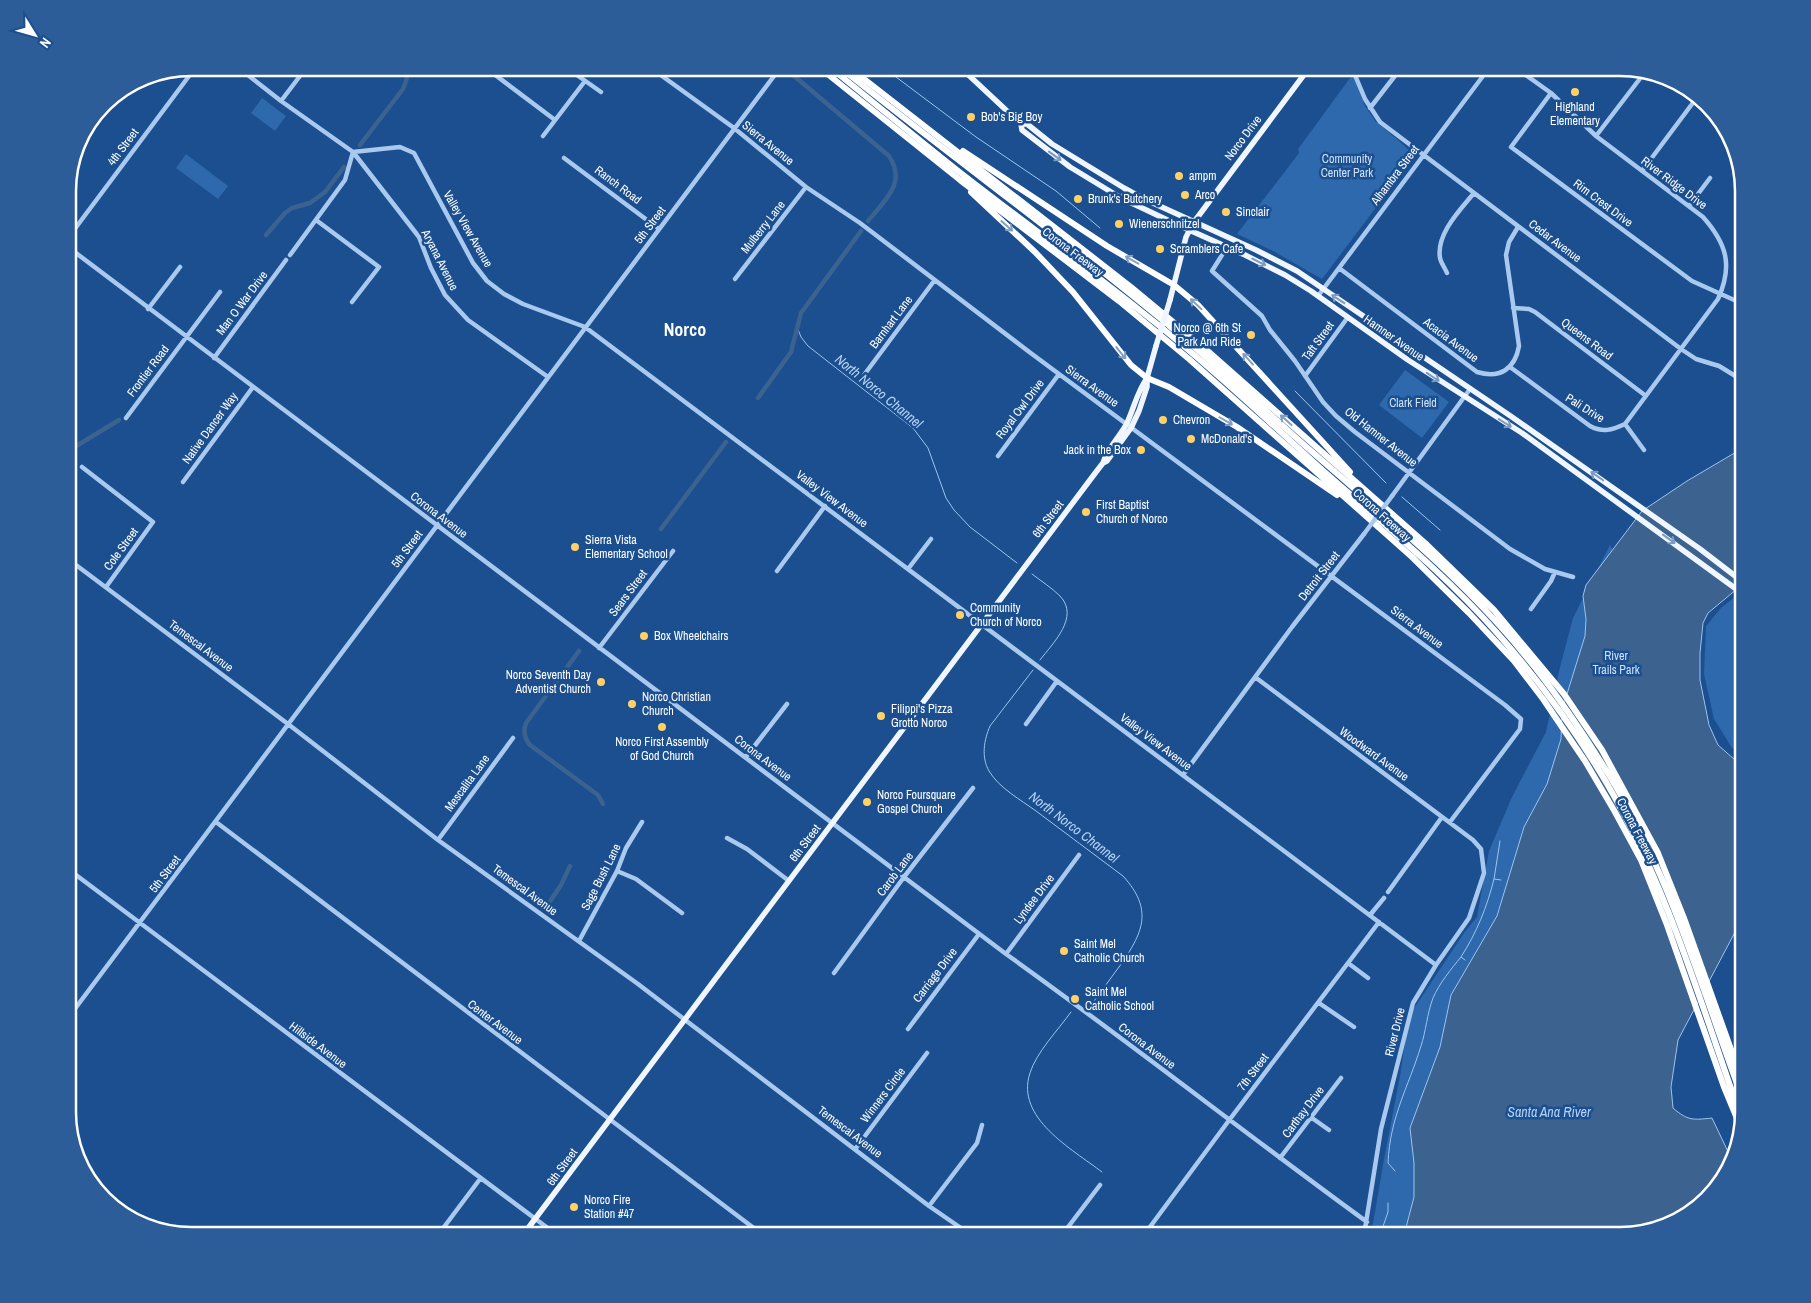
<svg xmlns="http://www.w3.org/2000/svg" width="1811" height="1303" viewBox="0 0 1811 1303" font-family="'Archivo Narrow',sans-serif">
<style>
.green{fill:#2e69ad}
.water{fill:#3c6290;stroke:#9cc4f0}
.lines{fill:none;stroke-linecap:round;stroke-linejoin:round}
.stream{stroke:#9cc4f0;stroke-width:1}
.canal{stroke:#3c6290;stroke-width:4.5}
.minor{stroke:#a9c9ee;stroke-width:4.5}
.major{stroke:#f0f6ff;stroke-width:5.5}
.highway{stroke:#fff;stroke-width:6}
.minor-bridge{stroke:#a9c9ee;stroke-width:4.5}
.major-bridge{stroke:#f0f6ff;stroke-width:5.5}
.oneway{stroke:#7b9ac1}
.oneway2{stroke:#829ec1}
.poi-dot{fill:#ffd166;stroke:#1b4f8f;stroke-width:2}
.labels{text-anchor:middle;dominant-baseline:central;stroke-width:5;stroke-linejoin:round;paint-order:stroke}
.poi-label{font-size:12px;fill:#fff;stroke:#1b4f8f;text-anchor:start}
.street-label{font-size:12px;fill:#fff;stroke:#1b4f8f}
.park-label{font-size:12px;fill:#cfe3fa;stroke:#1b4f8f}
.water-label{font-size:14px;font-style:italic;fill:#b5d3f5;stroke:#1b4f8f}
.district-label{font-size:18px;font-weight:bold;fill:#fff;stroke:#1b4f8f}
.rim{fill:none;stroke:#fff;stroke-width:2.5}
</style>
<rect width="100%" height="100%" fill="#1b4f8f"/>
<path class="green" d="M 1353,74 L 1365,106 L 1376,122 L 1398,140 L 1415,156 L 1322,279 L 1273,251 L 1237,234 L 1299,153 L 1298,149 Z
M 262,98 L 286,116 L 275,131 L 251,113 Z
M 186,154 L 228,186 L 218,199 L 176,168 Z
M 1405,370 L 1449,402 L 1422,438 L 1379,405 Z
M 1610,545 L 1673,657 L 1410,1235 L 1371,1235 L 1384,1159 L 1400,1076 L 1409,1016 L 1464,933 L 1477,917 L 1489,851 L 1512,797 L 1546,732 L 1560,667 L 1573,618 Z
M 1735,597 L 1743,604 L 1743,756 L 1732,748 L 1714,719 L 1704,674 L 1706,626 L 1721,608 Z"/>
<path class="water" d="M 1743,448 L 1743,584 L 1708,613 L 1703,623 L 1700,653 L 1700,680 L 1709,725 L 1718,745 L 1743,767 L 1743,917 L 1678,1040 L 1671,1087 L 1673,1108 C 1688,1121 1693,1120 1712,1118 L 1732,1160 L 1718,1187 L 1675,1223 L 1620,1235 L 1404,1235 L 1414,1197 L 1414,1163 L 1410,1128 L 1440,1047 L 1451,995 L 1497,916 L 1524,827 L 1547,784 L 1561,739 L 1562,710 L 1585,636 L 1586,619 L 1583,596 L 1586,585 L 1642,511 L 1687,481 Z"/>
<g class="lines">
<path class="stream" d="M 884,68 L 976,137 L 1056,191 L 1100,228
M 797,327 L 801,337 L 808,346 L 913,428 L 928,448 L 946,498 L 954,510 L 970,527 L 1017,563
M 1295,391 L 1386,483
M 1402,497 L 1440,530
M 1032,574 C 1041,581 1052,588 1060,596 C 1080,617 1053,643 1040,660
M 1033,670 L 990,726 C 984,740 981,757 989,771 C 999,788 1021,800 1036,811 C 1065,833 1094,854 1123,876 C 1154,910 1143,933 1119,967 C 1110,979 1101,992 1091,1005
M 1500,841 L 1494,879 L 1501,880
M 1461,957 C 1477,932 1487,907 1494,879
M 1071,1012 C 1058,1030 1036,1053 1030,1073 C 1015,1118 1072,1149 1102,1172
M 1395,1171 L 1388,1163 C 1390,1117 1408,1088 1421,1046 C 1426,1031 1427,1014 1433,998 C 1439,984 1451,969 1461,957 L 1465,960
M 1380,1235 L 1388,1212 L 1388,1203"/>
<path class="canal" d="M 787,70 L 889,156 C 907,183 885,200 868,221
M 360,145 L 403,89 L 406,81 L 409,68
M 266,235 L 285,213 L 292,208 L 310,203 L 325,192 L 344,167
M 758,398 L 791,352 L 801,313 L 861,231
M 68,451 L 119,420
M 661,529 L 726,442
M 579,651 L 526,723 C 523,731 525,739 530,745 L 598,795 L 603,804
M 545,909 L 561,885 L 570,866"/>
<path class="minor" d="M 239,68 L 281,101 L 353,152 L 400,147 L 414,153 L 473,263 L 487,281 L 504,294 L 523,304 L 585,327 L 1436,965
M 486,68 L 555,120
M 567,68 L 601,92
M 651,68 L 734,128 L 806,187 L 860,223 L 1032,354 L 1505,705 L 1521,719 L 1520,729 L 1450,822
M 1352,68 L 1365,99 L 1380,122 L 1681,349 L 1696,359 L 1719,366 L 1737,377
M 1551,93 L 1511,147 L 1692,281 L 1743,304
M 281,101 L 306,68
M 1370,108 L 1401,68
M 543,136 L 585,81
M 1596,136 L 1645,72
M 353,152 L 419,237 L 431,268 L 445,295 L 468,320 L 548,377
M 564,158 L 659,229
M 1642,171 L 1698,96
M 1689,206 L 1710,178
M 316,220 L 379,267 L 352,302
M 68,238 L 195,68
M 68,247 L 1006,954 C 1128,1041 1246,1134 1367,1222
M 1227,247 L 1212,271 L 1262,316 L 1270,330 L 1295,361 L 1323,402 L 1336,416 L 1355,432 L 1510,549 L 1545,569 L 1573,577
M 290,255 L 345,180 L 353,152
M 1339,268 L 1477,372 C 1500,379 1515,369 1519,346 L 1506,255 L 1509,242 L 1518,227
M 1447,273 C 1445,268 1441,263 1440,258 C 1436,234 1460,210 1474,193
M 735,279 L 806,187
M 1318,296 L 1489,68
M 1513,308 L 1529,309 L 1535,312 L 1646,396
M 148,309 L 180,267
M 214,358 L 286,260
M 1510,367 L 1590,426 C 1603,433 1612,430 1625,424 L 1718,299 C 1733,266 1727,244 1703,217 L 1596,136 L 1551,93 L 1516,68
M 864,375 L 934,281
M 1305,376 L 1348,317
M 126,418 L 220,292
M 1625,424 L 1644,450
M 998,456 L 1059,374
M 82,467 L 153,522 L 106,587
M 183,482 L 253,387
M 1392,496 L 1470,389
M 68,559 L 288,724 L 438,840 L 638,984 L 929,1206 L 971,1235
M 908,569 L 931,539
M 777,571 L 825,506
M 1531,609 L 1551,581 L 1555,572
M 599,648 L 673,551
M 1255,677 L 1473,840 L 1481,849 L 1484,873 L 1469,918 L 1436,965 L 1413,1003 L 1381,1129 L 1364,1235
M 1026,724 L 1057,681
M 746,757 L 787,704
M 1183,775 L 1292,627 L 1364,534
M 216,822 L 763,1235
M 727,838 L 747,849 L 789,881
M 438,840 L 513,738
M 68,869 L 557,1235
M 617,871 L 636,879 L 682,913
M 1388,892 L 1442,817
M 1370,915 L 1384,898
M 579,941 L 617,871 L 626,848 L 642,822
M 1006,954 L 1079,855
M 1348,963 L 1368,978
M 834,973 L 904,877 L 973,788
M 1319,1003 L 1354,1027
M 68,1018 L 780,68
M 908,1029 L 979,934
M 1312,1118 L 1329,1130
M 856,1148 L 927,1053
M 1280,1158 L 1341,1078
M 929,1206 L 977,1143 L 982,1125
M 438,1235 L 480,1179
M 1062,1235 L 1100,1185
M 1144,1235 L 1230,1119 L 1379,922"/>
<path class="major" d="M 961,68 L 1021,124 L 1022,130 L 1070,167 L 1121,198 L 1178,225 L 1245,255 L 1285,275 L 1311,291 L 1408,360 L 1522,433 L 1743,594
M 1021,124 L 1027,124 L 1052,144 L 1124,188 L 1142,198 L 1256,250 L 1297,271 L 1512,417 L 1700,549 L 1743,582
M 1121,198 L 1125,194 L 1138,200 L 1142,198
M 1170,300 L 1186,237 L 1194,222 L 1309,68
M 1103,463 C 1107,448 1120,437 1127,423 C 1134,408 1137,392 1147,378
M 523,1235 L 1096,472 L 1103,463 L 1107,461 L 1131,428 L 1139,411 L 1147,387 L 1147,378 L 1156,346"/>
<path class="highway" d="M 820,68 L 960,180 L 1119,301 L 1189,359 L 1412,557 L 1469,613 L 1514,661 L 1543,699 L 1585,761 L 1615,812 L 1641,860 L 1667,925 L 1724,1087 L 1741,1128
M 831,68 C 873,102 914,136 957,170 C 1018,218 1081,263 1142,312 C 1207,363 1267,420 1328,475 C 1386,526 1447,576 1498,634 C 1539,680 1575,730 1606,782 C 1665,882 1698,994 1736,1103 L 1743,1116
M 841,68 C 952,158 1069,241 1178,333 C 1223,371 1266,411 1310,450 C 1384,515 1462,578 1524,654 C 1556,692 1583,733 1609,775 C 1671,876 1702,990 1743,1100
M 850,68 L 1131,287 L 1201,345 L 1425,543 L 1494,610 L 1564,694 L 1602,750 L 1658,853 L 1684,918 L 1743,1083
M 963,151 L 1107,246 L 1174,285 L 1198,305 L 1350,472
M 971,192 L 1035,252 L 1073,292 L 1131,365 L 1147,378 L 1169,387 L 1237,427 L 1337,495"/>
<path class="minor-bridge" d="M 1364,534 L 1392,496"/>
<path class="major-bridge" d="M 1156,346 L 1170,300"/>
</g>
<defs><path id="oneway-shaft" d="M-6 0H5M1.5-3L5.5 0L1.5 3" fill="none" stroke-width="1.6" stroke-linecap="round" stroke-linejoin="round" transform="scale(1.25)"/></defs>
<g class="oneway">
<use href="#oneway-shaft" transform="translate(1055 156) rotate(36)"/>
<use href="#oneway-shaft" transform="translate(1259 262) rotate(27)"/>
<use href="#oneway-shaft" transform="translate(1338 299) rotate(-147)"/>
<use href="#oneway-shaft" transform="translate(1433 377) rotate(34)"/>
<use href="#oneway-shaft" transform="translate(1505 423) rotate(32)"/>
<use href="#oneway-shaft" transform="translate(1597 476) rotate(-145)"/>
<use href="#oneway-shaft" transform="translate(1669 539) rotate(36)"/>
</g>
<g class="oneway2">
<use href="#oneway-shaft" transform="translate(1007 226) rotate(42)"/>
<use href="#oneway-shaft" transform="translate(1132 260) rotate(-150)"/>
<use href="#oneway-shaft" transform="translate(1196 304) rotate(-137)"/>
<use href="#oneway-shaft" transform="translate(1121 353) rotate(51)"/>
<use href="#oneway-shaft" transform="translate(1248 359) rotate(-132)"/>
<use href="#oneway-shaft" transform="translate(1286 420) rotate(-138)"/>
<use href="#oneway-shaft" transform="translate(1226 421) rotate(30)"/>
</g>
<g class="poi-dot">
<circle cx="1575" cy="92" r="5"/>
<circle cx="971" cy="117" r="5"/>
<circle cx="1179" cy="176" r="5"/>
<circle cx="1185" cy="195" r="5"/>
<circle cx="1078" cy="199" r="5"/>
<circle cx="1226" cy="212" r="5"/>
<circle cx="1119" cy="224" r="5"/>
<circle cx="1160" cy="249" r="5"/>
<circle cx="1251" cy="335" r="5"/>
<circle cx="1163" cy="420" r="5"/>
<circle cx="1191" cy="439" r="5"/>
<circle cx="1141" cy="450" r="5"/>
<circle cx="1086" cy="512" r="5"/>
<circle cx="575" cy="547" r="5"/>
<circle cx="960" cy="615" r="5"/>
<circle cx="644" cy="636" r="5"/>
<circle cx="601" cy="682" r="5"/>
<circle cx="632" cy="704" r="5"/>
<circle cx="881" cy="716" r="5"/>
<circle cx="662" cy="727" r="5"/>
<circle cx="867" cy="802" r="5"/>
<circle cx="1064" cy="951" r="5"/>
<circle cx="1075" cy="999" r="5"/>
<circle cx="574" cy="1207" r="5"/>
</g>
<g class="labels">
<g class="poi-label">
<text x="1575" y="107" text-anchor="middle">Highland<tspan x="1575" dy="14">Elementary</tspan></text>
<text x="981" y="117">Bob's Big Boy</text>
<text x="1189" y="176">ampm</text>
<text x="1195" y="195">Arco</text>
<text x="1088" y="199">Brunk's Butchery</text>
<text x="1236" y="212">Sinclair</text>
<text x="1129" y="224">Wienerschnitzel</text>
<text x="1170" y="249">Scramblers Cafe</text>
<text x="1241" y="328" text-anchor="end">Norco @ 6th St<tspan x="1241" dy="14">Park And Ride</tspan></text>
<text x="1173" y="420">Chevron</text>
<text x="1201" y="439">McDonald's</text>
<text x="1131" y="450" text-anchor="end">Jack in the Box</text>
<text x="1096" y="505">First Baptist<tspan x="1096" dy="14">Church of Norco</tspan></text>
<text x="585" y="540">Sierra Vista<tspan x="585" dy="14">Elementary School</tspan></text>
<text x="970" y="608">Community<tspan x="970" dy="14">Church of Norco</tspan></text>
<text x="654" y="636">Box Wheelchairs</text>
<text x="591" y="675" text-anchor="end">Norco Seventh Day<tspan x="591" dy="14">Adventist Church</tspan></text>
<text x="642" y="697">Norco Christian<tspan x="642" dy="14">Church</tspan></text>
<text x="891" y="709">Filippi's Pizza<tspan x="891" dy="14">Grotto Norco</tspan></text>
<text x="662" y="742" text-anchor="middle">Norco First Assembly<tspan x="662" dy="14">of God Church</tspan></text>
<text x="877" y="795">Norco Foursquare<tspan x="877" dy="14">Gospel Church</tspan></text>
<text x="1074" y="944">Saint Mel<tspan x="1074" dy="14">Catholic Church</tspan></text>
<text x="1085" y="992">Saint Mel<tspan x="1085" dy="14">Catholic School</tspan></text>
<text x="584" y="1200">Norco Fire<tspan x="584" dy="14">Station #47</tspan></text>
</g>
<g class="street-label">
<text transform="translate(1243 138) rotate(-53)">Norco Drive</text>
<text transform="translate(768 143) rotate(39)">Sierra Avenue</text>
<text transform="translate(123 147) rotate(-53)">4th Street</text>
<text transform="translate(1395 175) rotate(-53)">Alhambra Street</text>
<text transform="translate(1674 183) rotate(37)">River Ridge Drive</text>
<text transform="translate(618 185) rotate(37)">Ranch Road</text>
<text transform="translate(1603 203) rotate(37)">Rim Crest Drive</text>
<text transform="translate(650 225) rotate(-53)">5th Street</text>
<text transform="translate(763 227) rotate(-52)">Mulberry Lane</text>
<text transform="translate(468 229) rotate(60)">Valley View Avenue</text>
<text transform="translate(1555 241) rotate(37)">Cedar Avenue</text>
<text transform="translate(1073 252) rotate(37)">Corona Freeway</text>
<text transform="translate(440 260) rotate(63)">Aryana Avenue</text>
<text transform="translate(242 303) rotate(-53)">Man O War Drive</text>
<text transform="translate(891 322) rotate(-53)">Barnhart Lane</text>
<text transform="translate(1394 338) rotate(35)">Hamner Avenue</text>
<text transform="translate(1587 339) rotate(37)">Queens Road</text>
<text transform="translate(1451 340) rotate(37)">Acacia Avenue</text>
<text transform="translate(1318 341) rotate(-54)">Taft Street</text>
<text transform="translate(148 371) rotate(-53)">Frontier Road</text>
<text transform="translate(1092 386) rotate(36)">Sierra Avenue</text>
<text transform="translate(1585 408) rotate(32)">Pali Drive</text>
<text transform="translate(1020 409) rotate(-53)">Royal Owl Drive</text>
<text transform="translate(210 428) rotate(-54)">Native Dancer Way</text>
<text transform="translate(1381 437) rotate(38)">Old Hamner Avenue</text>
<text transform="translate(832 499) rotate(37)">Valley View Avenue</text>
<text transform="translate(439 515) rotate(37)">Corona Avenue</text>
<text transform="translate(1382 515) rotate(42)">Corona Freeway</text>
<text transform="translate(1048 519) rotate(-53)">6th Street</text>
<text transform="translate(121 549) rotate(-54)">Cole Street</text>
<text transform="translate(407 549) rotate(-53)">5th Street</text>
<text transform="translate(1319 576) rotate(-52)">Detroit Street</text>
<text transform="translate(628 593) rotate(-53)">Sears Street</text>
<text transform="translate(1417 627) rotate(37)">Sierra Avenue</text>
<text transform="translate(201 646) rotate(37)">Temescal Avenue</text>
<text transform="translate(1156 742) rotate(37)">Valley View Avenue</text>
<text transform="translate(1374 754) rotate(36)">Woodward Avenue</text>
<text transform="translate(763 758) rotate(37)">Corona Avenue</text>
<text transform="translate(467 783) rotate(-54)">Mescalita Lane</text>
<text transform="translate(1637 831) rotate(62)">Corona Freeway</text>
<text transform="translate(805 843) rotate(-53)">6th Street</text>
<text transform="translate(165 874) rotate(-53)">5th Street</text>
<text transform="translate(895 874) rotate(-53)">Carob Lane</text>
<text transform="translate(601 877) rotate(-63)">Sage Bush Lane</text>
<text transform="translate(525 890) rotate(36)">Temescal Avenue</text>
<text transform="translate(1034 899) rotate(-53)">Lyndee Drive</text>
<text transform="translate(935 975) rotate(-53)">Carriage Drive</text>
<text transform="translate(495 1022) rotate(37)">Center Avenue</text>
<text transform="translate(1395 1032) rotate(-76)">River Drive</text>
<text transform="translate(318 1045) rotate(37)">Hillside Avenue</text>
<text transform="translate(1147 1046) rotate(37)">Corona Avenue</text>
<text transform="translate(1253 1072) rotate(-53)">7th Street</text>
<text transform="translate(883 1095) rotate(-53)">Winners Circle</text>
<text transform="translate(1303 1112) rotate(-53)">Carthay Drive</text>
<text transform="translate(850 1132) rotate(37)">Temescal Avenue</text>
<text transform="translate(562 1167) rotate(-54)">6th Street</text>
</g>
<g class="park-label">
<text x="1347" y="159">Community<tspan x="1347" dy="14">Center Park</tspan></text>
<text x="1413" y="403">Clark Field</text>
<text x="1616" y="656">River<tspan x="1616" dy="14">Trails Park</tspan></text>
</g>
<g class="water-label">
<text transform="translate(879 391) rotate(39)">North Norco Channel</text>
<text transform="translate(1074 827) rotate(37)">North Norco Channel</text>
<text x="1549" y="1112">Santa Ana River</text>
</g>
<g class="district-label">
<text x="685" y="329">Norco</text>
</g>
</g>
<path d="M0 0H1811V1303H0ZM191 76H1620A115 115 0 0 1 1735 191V1112A115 115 0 0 1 1620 1227H191A115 115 0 0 1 76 1112V191A115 115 0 0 1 191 76Z" fill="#2d5d98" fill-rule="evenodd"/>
<path class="rim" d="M191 76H1620A115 115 0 0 1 1735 191V1112A115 115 0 0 1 1620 1227H191A115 115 0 0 1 76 1112V191A115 115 0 0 1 191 76Z"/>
<g transform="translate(35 35) rotate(127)" stroke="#1b4f8f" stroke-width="4" paint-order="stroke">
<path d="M0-4L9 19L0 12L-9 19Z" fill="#ffffff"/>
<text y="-8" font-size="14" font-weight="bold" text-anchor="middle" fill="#ffffff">N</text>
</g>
</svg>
